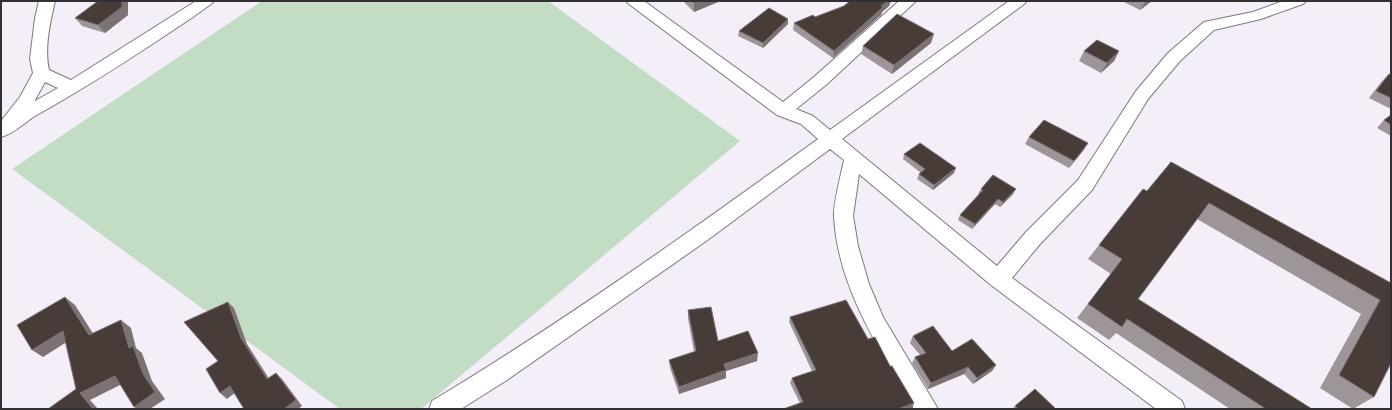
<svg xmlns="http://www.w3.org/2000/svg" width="1392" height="410" viewBox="0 0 1392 410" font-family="'IBM Plex Sans',sans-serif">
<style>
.green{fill:#c2ddc3}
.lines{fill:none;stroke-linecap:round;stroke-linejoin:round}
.minor-casing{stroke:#7d7781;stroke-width:2}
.minor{fill:#fff;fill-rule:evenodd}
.wall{fill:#9e9599}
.shaded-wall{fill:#7c7173}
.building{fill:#483c39;stroke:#7c7173}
</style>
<rect width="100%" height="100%" fill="#f4eef9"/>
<path class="green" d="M 262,1 L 548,1 L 740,141 L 421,409 L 340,409 L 12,169 Z"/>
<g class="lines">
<defs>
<path id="minor" d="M 39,1 L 55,1 C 50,23 44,48 49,70 L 71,80 L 196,1 L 214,1 L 211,4 L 193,17 C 141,52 89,86 35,116 C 24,123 13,134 1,137 L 1,121 L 20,97 L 33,73 L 30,59 L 35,18 ZM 45,82 L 58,88 L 35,101 L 35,100 Z
M 626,1 L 644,1 L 783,102 L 814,77 L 899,1 L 916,1 L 826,85 L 796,109 L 813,116 L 830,130 L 1009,1 L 1027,1 L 1024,4 L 842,139 L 997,266 L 1026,232 L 1078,180 L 1136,91 L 1168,53 L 1204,22 L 1253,12 L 1283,1 L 1306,1 L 1303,4 L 1261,19 L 1214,30 L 1180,61 L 1148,99 L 1092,190 L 1040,244 L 1012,278 L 1182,401 L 1185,409 L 1156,409 L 991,285 L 859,174 L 853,216 L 858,246 L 869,284 L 883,317 L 938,409 L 914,409 C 880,350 838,288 834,217 C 833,204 841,175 844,160 L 830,149 L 709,239 L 507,380 L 461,409 L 429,409 L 432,401 C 565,321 692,230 818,139 L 801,124 L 777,115 L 629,4 Z"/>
</defs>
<use href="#minor" class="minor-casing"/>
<use href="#minor" class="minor"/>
</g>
<path class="wall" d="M 683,1 L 718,1 L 718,2 L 694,12 Z
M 850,1 L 891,1 L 889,6 L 882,12 L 881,15 L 833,58 L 793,30 L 794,23 L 815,17 L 844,6 Z
M 1122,1 L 1152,1 L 1140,10 Z
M 128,15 L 105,33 L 82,26 L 75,18 Z
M 788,24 L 763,48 L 738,36 L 739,31 Z
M 931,43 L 892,74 L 861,54 L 863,46 Z
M 1084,51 L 1119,51 L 1114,61 L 1101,73 L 1079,61 Z
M 1389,74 L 1391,75 L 1391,109 L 1369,98 L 1382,81 Z
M 1391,115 L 1391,136 L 1377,128 L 1384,120 Z
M 1029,137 L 1088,143 L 1083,151 L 1069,168 L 1025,144 Z
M 904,154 L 954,173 L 933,190 L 917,179 L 919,174 L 921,173 L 903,159 Z
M 1171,162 L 1391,283 L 1374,397 L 1353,409 L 1320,388 L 1361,314 L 1197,219 L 1138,299 L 1312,409 L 1230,409 L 1116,333 L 1109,340 L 1077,318 L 1111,274 L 1088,259 L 1099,245 L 1147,191 Z
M 981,189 L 1013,194 L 1000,207 L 995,204 L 972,229 L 958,220 L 960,215 L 980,194 L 978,194 Z
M 688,310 L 718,341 L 757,361 L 726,371 L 726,378 L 679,394 L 670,368 L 669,360 L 694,352 L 688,318 Z
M 790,317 L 868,339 L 890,366 L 914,403 L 912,408 L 909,409 L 783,409 L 800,403 L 790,383 L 792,378 L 812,371 L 789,322 Z
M 913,336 L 952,351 L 996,365 L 992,371 L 973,384 L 964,374 L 928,389 L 912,363 L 915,357 L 920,355 L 910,343 Z
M 1015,406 L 1056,409 L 1012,409 Z"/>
<path class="shaded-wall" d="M 122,1 L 128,1 L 128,15 L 105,33 L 98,25 Z
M 700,1 L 718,1 L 718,2 L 694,12 L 694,3 Z
M 888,1 L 891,1 L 889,6 L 882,12 L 881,15 L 833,58 L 834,51 L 881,6 Z
M 1146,1 L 1152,1 L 1140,10 L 1145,2 Z
M 788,19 L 788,24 L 763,48 L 763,43 Z
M 934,34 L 931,43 L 892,74 L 894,65 Z
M 1119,51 L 1114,61 L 1101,73 L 1107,63 Z
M 1088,143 L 1083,151 L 1069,168 L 1074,161 Z
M 956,168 L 954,173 L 933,190 L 934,185 Z
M 1016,189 L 1013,194 L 1000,207 L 1003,202 Z
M 998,199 L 995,204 L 972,229 L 975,224 Z
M 65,297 L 75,305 L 99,343 L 89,335 Z
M 228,302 L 234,308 L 247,344 L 273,385 L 267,379 L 241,338 Z
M 121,320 L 131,328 L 136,348 L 142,353 L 152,381 L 165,399 L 150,409 L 137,409 L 134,407 L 143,374 L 129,348 Z
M 63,331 L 73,338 L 43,357 L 32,350 Z
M 758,353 L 757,361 L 726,371 L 726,378 L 679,394 L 679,387 L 724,364 Z
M 996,365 L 992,371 L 973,384 L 977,378 Z
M 968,367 L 964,374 L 928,389 L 931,383 Z
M 276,373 L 282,379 L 302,406 L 298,409 L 284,409 Z
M 115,376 L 124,383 L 90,400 L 98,409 L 93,409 L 80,393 Z
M 230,386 L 236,392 L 227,399 L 220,393 Z
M 914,403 L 912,408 L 909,409 L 898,409 Z"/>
<path class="building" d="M 98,1 L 122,1 L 122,7 L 98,25 L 75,18 Z
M 692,1 L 700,1 L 694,3 Z
M 850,1 L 888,1 L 881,6 L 883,7 L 834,51 L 794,23 L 813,15 L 815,17 L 844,6 Z
M 769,8 L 788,19 L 763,43 L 739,31 Z
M 897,14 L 934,34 L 894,65 L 863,46 Z
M 1097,40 L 1119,51 L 1107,63 L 1084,51 Z
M 1389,74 L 1391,75 L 1391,98 L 1376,91 Z
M 1391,115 L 1391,125 L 1384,120 Z
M 1044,120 L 1088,143 L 1074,161 L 1029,137 Z
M 920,143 L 956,168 L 934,185 L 919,174 L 925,169 L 904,154 Z
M 1171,162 L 1391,283 L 1391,363 L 1374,397 L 1339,375 L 1380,300 L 1209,203 L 1138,299 L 1312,409 L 1266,409 L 1127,319 L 1122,327 L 1088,304 L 1122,259 L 1099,245 L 1143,189 L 1147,191 Z
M 993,175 L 1016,189 L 1003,202 L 998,199 L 975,224 L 960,215 L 983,190 L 981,189 Z
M 65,297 L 89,335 L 121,320 L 129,348 L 133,346 L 143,374 L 155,392 L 134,407 L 115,376 L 80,393 L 93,409 L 48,409 L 76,389 L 63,331 L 32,350 L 17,325 Z
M 846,300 L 868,339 L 875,337 L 890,366 L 892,366 L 914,403 L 898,409 L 783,409 L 803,402 L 792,378 L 816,370 L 790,317 Z
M 228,302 L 241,338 L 267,379 L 276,373 L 296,400 L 284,409 L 244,409 L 230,386 L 220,393 L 206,369 L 218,361 L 184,322 Z
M 711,307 L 718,341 L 748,331 L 758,353 L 724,364 L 726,370 L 679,387 L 669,360 L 696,351 L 688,310 Z
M 933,326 L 952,351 L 972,339 L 996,365 L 977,378 L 968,367 L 931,383 L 915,357 L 926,353 L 913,336 Z
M 1035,389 L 1056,409 L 1018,409 L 1015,406 Z"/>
<rect width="1392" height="410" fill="none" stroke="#333035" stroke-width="4"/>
</svg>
